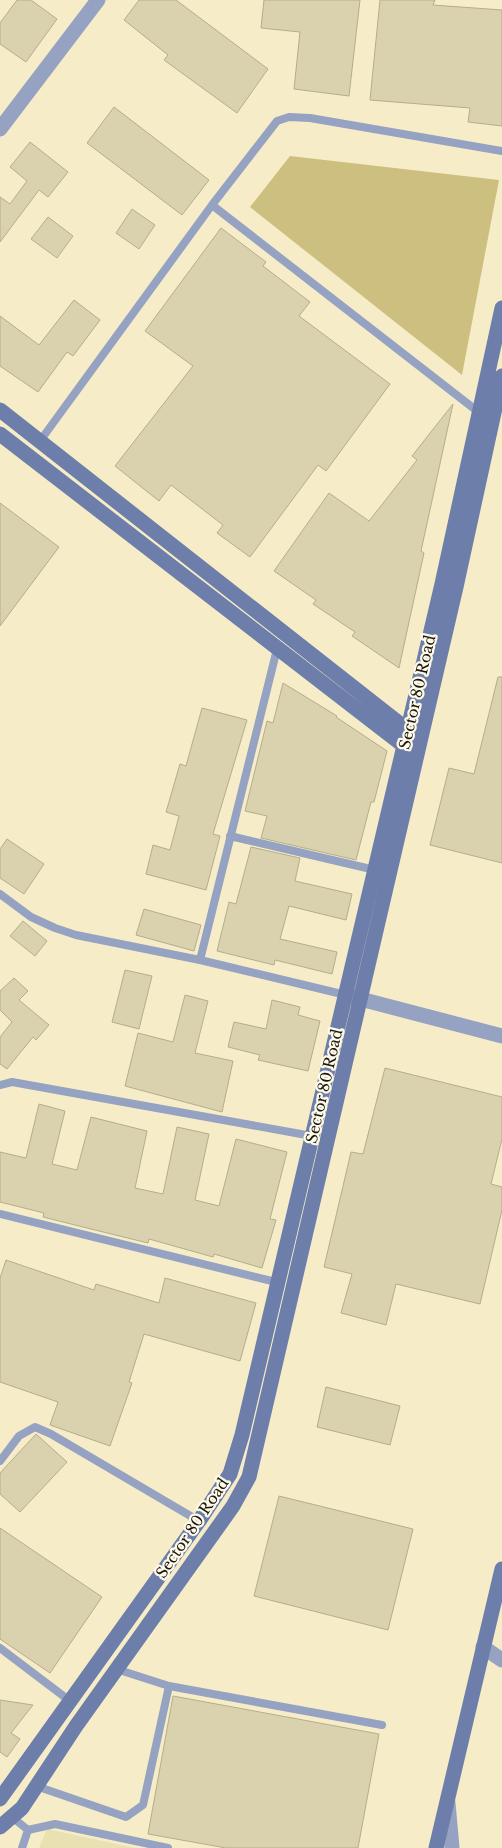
<svg xmlns="http://www.w3.org/2000/svg" width="502" height="1848" viewBox="0 0 502 1848" font-family="'Libre Baskerville',serif">
<style>
.built{fill:#eae1b3}
.green{fill:#cdbf7f}
.building{fill:#dad2ae;stroke:#b5ad89}
.lines{fill:none;stroke-linecap:round;stroke-linejoin:round}
.lane{stroke:#96a2c1;stroke-width:8}
.street{stroke:#96a2c1;stroke-width:15}
.secondary{stroke:#6d7eaa;stroke-width:15}
.labels{text-anchor:middle;dominant-baseline:central;stroke-width:4.5;stroke-linejoin:round;paint-order:stroke}
.street-label{font-size:15px;fill:#1a1609;stroke:#fdfaeb}
</style>
<rect width="100%" height="100%" fill="#f6edc8"/>
<path class="built" d="M 47,1829 L 135,1848 L 39,1848 Z"/>
<path class="green" d="M 290,156 L 499,180 L 462,375 L 250,207 Z"/>
<path class="building" d="M 17,0 L 31,0 L 57,19 L 26,62 L 0,44 L 0,23 Z
M 139,0 L 176,0 L 268,69 L 237,113 L 164,60 L 168,55 L 124,20 Z
M 264,0 L 360,0 L 349,96 L 294,89 L 300,32 L 261,28 Z
M 380,0 L 435,0 L 433,5 L 502,10 L 502,126 L 468,122 L 470,108 L 370,100 Z
M 114,107 L 209,180 L 182,215 L 87,143 Z
M 30,142 L 68,172 L 48,197 L 39,190 L 0,242 L 0,197 L 10,204 L 27,181 L 10,167 Z
M 132,209 L 155,225 L 139,249 L 116,233 Z
M 48,217 L 73,236 L 57,258 L 31,239 Z
M 221,228 L 266,262 L 263,266 L 310,302 L 299,316 L 390,384 L 326,471 L 318,465 L 250,557 L 217,533 L 223,525 L 171,485 L 159,501 L 115,466 L 193,366 L 145,331 Z
M 74,300 L 100,320 L 73,356 L 67,352 L 38,392 L 0,366 L 0,316 L 39,345 Z
M 453,404 L 421,551 L 424,553 L 399,668 L 352,636 L 355,632 L 313,604 L 316,600 L 274,571 L 329,493 L 369,521 L 417,460 L 412,456 Z
M 0,503 L 59,547 L 0,626 Z
M 498,677 L 502,677 L 502,863 L 430,845 L 449,768 L 474,774 Z
M 283,683 L 337,716 L 336,717 L 387,751 L 374,802 L 371,802 L 356,860 L 261,838 L 267,816 L 245,811 L 267,721 L 273,723 Z
M 202,708 L 247,720 L 213,834 L 220,836 L 206,890 L 146,874 L 153,845 L 170,850 L 179,816 L 166,812 L 180,764 L 186,766 Z
M 7,839 L 44,864 L 24,894 L 0,878 L 0,849 Z
M 251,847 L 300,858 L 295,881 L 352,894 L 346,920 L 289,906 L 280,939 L 337,952 L 332,974 L 275,960 L 274,965 L 217,951 L 229,902 L 236,904 Z
M 144,909 L 201,925 L 194,951 L 136,935 Z
M 23,921 L 47,941 L 35,956 L 10,936 Z
M 125,970 L 152,976 L 139,1029 L 112,1022 Z
M 14,978 L 28,991 L 19,1000 L 49,1025 L 36,1040 L 33,1037 L 7,1069 L 0,1064 L 0,1037 L 12,1022 L 0,1010 L 0,991 Z
M 185,995 L 208,1001 L 195,1053 L 233,1061 L 222,1112 L 125,1086 L 138,1033 L 173,1042 Z
M 272,1000 L 300,1007 L 298,1015 L 320,1021 L 308,1071 L 258,1060 L 260,1055 L 228,1047 L 234,1022 L 266,1029 Z
M 385,1068 L 502,1097 L 502,1139 L 491,1184 L 502,1187 L 502,1210 L 480,1304 L 396,1284 L 386,1325 L 341,1313 L 352,1274 L 324,1267 L 351,1152 L 363,1154 Z
M 39,1104 L 65,1111 L 52,1164 L 77,1170 L 91,1117 L 147,1131 L 135,1188 L 163,1194 L 177,1127 L 209,1134 L 195,1200 L 219,1206 L 236,1139 L 287,1152 L 270,1219 L 276,1220 L 262,1268 L 214,1254 L 213,1257 L 149,1239 L 148,1243 L 99,1231 L 43,1217 L 44,1213 L 0,1202 L 0,1152 L 26,1158 Z
M 6,1260 L 94,1290 L 96,1284 L 159,1303 L 165,1278 L 256,1303 L 240,1361 L 144,1334 L 129,1382 L 132,1383 L 110,1446 L 50,1425 L 58,1402 L 0,1382 L 0,1278 Z
M 326,1387 L 400,1406 L 390,1445 L 317,1427 Z
M 36,1434 L 67,1462 L 20,1512 L 0,1494 L 0,1473 Z
M 279,1496 L 413,1529 L 388,1630 L 254,1596 Z
M 0,1528 L 102,1597 L 50,1673 L 0,1639 Z
M 173,1696 L 379,1734 L 358,1848 L 226,1848 L 148,1834 Z
M 0,1700 L 33,1705 L 11,1733 L 20,1739 L 7,1757 L 0,1752 Z"/>
<g class="lines">
<path class="lane" d="M 212,205 L 481,414
M 40,441 L 212,205 L 277,121 L 289,117 L 310,118 L 502,151
M 230,836 L 375,870
M 0,894 L 31,917 L 55,928 L 76,935 L 200,960 L 346,995
M 200,960 L 277,649
M 0,1085 L 12,1082 L 312,1136
M 0,1214 L 280,1283
M 0,1461 L 19,1436 L 35,1427 L 51,1434 L 199,1521
M 0,1648 L 70,1701
M 169,1686 L 382,1725
M 36,1786 L 126,1817 L 143,1805 L 169,1686 L 116,1669
M 12,1817 L 28,1830 L 55,1824 L 168,1848
M 22,1848 L 28,1830"/>
<path class="street" d="M 0,129 L 98,0
M 349,996 L 502,1036
M 483,1647 L 502,1660
M 448,1803 L 452,1848"/>
<path class="secondary" d="M 0,410 L 414,735
M 0,434 L 412,752
M 0,1799 L 199,1521 L 230,1474 L 242,1435 L 442,584 L 502,308
M 0,1827 L 22,1808 L 76,1726 L 233,1506 L 249,1477 L 456,587 L 502,376
M 436,1848 L 502,1569"/>
</g>
<g class="labels">
<g class="street-label">
<text transform="translate(417 692) rotate(-77)">Sector 80 Road</text>
<text transform="translate(324 1086) rotate(-77)">Sector 80 Road</text>
<text transform="translate(192 1528) rotate(-56)">Sector 80 Road</text>
</g>
</g>
</svg>
